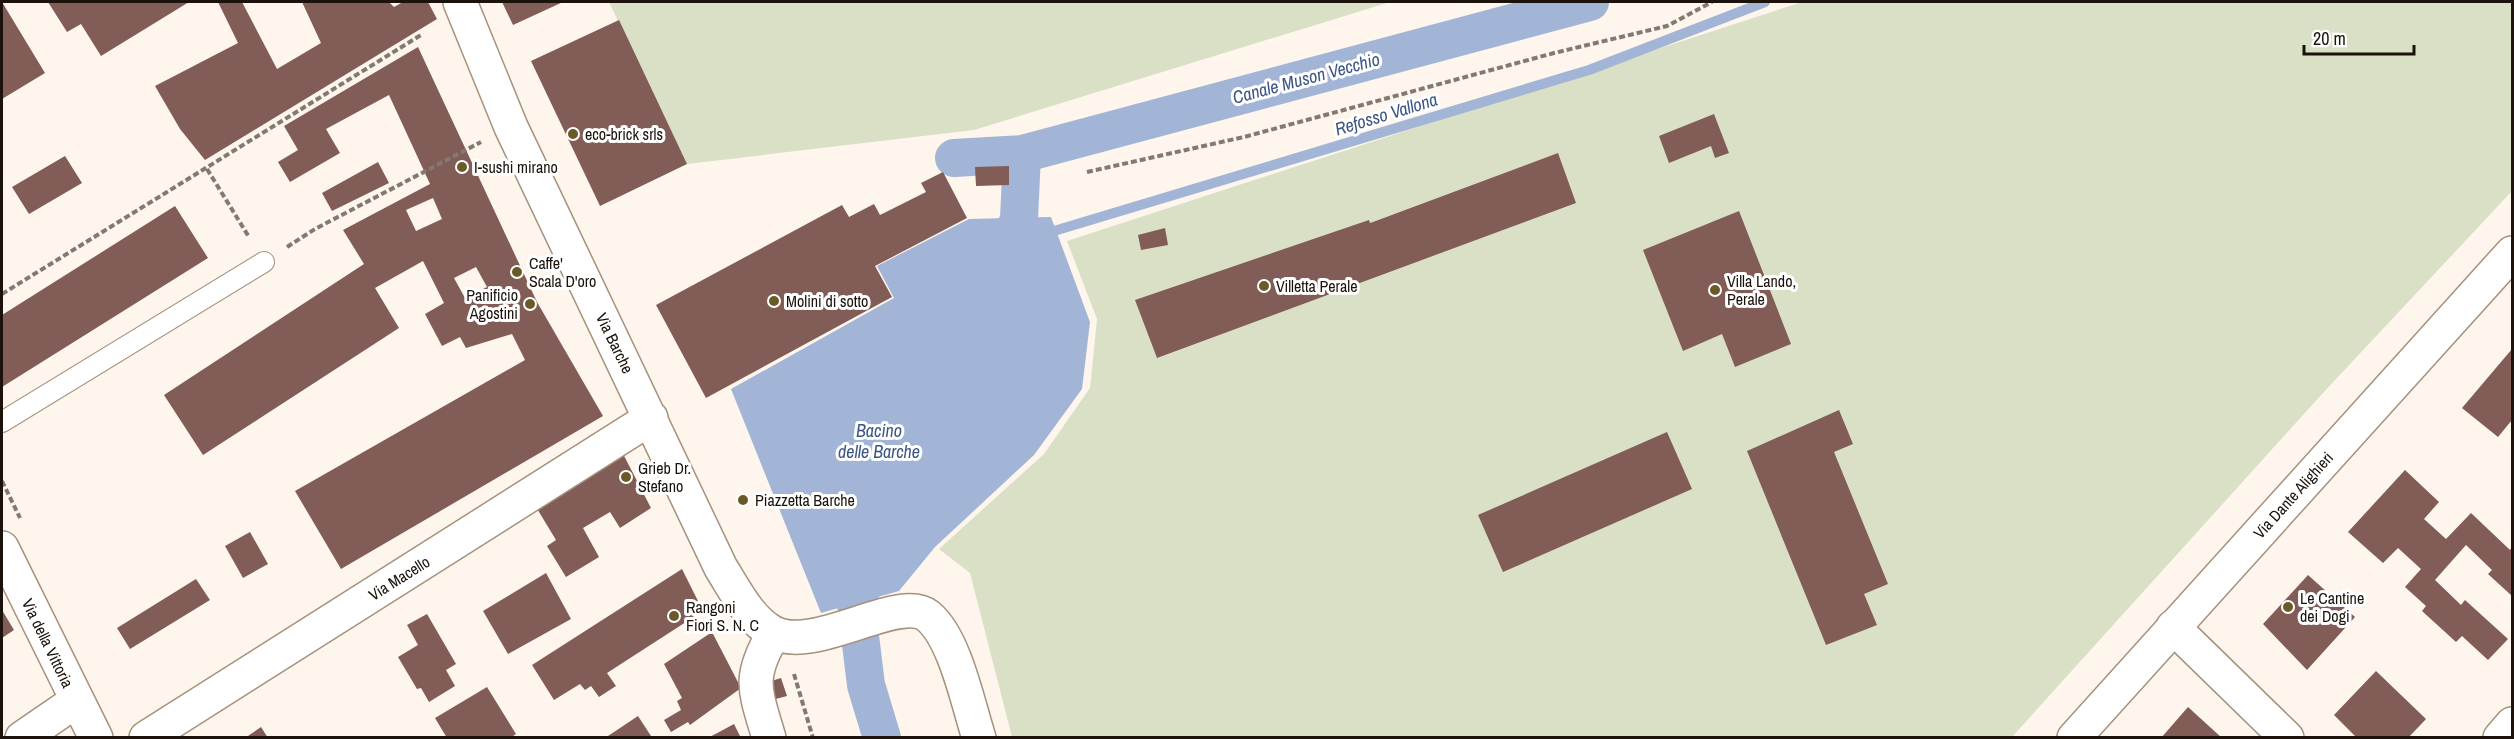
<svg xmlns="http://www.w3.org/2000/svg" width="2514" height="739" viewBox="0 0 2514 739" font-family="'Archivo Narrow',sans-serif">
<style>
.green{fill:#d9e0c6}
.water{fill:#a2b5d6}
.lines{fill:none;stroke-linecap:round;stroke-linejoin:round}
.stream{stroke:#a2b5d6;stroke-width:10}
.canal{stroke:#a2b5d6;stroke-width:38}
.building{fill:#825c57;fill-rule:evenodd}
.service-casing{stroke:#a6917c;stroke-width:22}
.minor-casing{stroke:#a6917c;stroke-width:36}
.secondary-casing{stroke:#a6917c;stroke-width:36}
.path{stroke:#827a71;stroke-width:4;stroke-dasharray:6 3;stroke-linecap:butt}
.service{stroke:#fff;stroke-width:20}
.minor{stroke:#fff;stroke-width:33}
.secondary{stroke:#fff;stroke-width:33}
.poi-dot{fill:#6a5a27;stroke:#fff;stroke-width:2}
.labels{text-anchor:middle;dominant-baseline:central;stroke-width:6;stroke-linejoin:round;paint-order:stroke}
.poi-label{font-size:16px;fill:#1b130b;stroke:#fff;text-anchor:start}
.street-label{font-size:16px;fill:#1b130b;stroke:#fff}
.water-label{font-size:18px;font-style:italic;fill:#3c5684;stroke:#fff}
</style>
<rect width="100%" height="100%" fill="#fef5ec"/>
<path class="green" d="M 609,2 L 1390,2 L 974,130 L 687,164 Z
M 1802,2 L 2512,2 L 2512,191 L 2322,394 L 2012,737 L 1012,737 L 970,573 L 939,549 L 1044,454 L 1090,388 L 1097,319 L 1067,241 Z"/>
<path class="water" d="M 1051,217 L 1090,322 L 1082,389 L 1034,455 L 935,547 L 899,591 L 821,613 L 731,389 L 894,298 L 877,266 L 969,219 Z"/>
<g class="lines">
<path class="stream" d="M 1044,234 L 1589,70 L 1765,2"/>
<path class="canal" d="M 954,158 L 1022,154 L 1590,2
M 1000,268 L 1019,219 L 1022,154
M 875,557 L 856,603 L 866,685 L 882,738"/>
</g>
<path class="building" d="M 2,2 L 45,73 L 2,99 Z
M 48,2 L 189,2 L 101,56 L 81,24 L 67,32 Z
M 218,2 L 242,2 L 277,69 L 321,43 L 302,2 L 389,2 L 394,7 L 403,2 L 428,2 L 437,19 L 205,160 L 180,129 L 155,86 L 238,43 Z
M 502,2 L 563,2 L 513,25 Z
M 619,20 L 687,164 L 600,206 L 531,61 Z
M 418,47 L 537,302 L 603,416 L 341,569 L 295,491 L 525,360 L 512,334 L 466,348 L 460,337 L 442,346 L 425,314 L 444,303 L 423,261 L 375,288 L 399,328 L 203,455 L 164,395 L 364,264 L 343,230 L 430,184 L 389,95 L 326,129 L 340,153 L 290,182 L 278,162 L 298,150 L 284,126 ZM 433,198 L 442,219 L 416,231 L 406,210 ZM 476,267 L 487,287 L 465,298 L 454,278 Z
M 1714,114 L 1729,153 L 1715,158 L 1711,146 L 1669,163 L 1659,136 Z
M 1558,153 L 1576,203 L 1157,358 L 1135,300 L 1369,220 L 1370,223 L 1373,222 Z
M 65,156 L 82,183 L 29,214 L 12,187 Z
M 378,162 L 389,183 L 332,211 L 322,193 Z
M 1009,166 L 1009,185 L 976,186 L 975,167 Z
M 943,172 L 967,218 L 875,266 L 892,297 L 706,398 L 656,305 L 842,205 L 849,217 L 874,204 L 880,215 L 926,192 L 921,183 Z
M 175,206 L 208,258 L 2,387 L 2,315 Z
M 1739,211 L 1791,344 L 1735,367 L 1722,334 L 1683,351 L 1643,250 Z
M 1165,228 L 1168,245 L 1141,250 L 1138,235 Z
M 2512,349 L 2512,420 L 2498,437 L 2462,408 Z
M 1839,410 L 1853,444 L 1834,452 L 1888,584 L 1864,594 L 1877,625 L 1826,645 L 1747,451 Z
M 1667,432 L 1692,489 L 1503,572 L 1478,515 Z
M 620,448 L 651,508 L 620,528 L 610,512 L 583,528 L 599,557 L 566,577 L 547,546 L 556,540 L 533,502 Z
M 2405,470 L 2439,502 L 2424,519 L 2446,539 L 2471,513 L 2510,550 L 2512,547 L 2512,596 L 2488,574 L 2492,570 L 2466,545 L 2435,580 L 2461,605 L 2465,600 L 2508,639 L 2488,660 L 2462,636 L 2456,642 L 2422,611 L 2426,606 L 2405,587 L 2421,569 L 2398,548 L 2383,563 L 2348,532 Z
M 250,532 L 268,564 L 243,578 L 225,546 Z
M 682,569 L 703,611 L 607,673 L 616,686 L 599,697 L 591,686 L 585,690 L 580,684 L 554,700 L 532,665 Z
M 546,573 L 571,619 L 508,654 L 483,611 Z
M 2308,575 L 2355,617 L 2307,670 L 2263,624 Z
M 196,579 L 210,600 L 130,649 L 117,628 Z
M 2,610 L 14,630 L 2,638 Z
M 427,614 L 456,664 L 446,670 L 455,686 L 429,702 L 421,688 L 417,689 L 398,657 L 418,645 L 407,625 Z
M 712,632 L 741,688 L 690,725 L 688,722 L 671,732 L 664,720 L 681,710 L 677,701 L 682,698 L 664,664 Z
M 2376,671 L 2426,719 L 2408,738 L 2357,738 L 2334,715 Z
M 781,678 L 787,696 L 768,701 L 762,684 Z
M 487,687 L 516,734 L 510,738 L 447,738 L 435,718 Z
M 2188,707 L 2222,738 L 2161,738 Z
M 638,716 L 651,736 L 605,738 Z
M 734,724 L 741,738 L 708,738 Z
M 261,727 L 268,738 L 245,738 Z"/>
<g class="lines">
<defs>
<path id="service" d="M 2,422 L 264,262"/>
<path id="minor" d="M 460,2 L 511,127 L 721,568 C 735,590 749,619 772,632 C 814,655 899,593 928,616 C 955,638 968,704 979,738
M 2173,627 L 2287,738
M 22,738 L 76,701
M 146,738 L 651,418
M 769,738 C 755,690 747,678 774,633
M 2500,738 L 2512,724"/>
<path id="secondary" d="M 2,548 L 96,738
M 2074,738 L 2512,253"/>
</defs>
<use href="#service" class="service-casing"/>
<use href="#minor" class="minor-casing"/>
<use href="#secondary" class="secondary-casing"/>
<path class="path" d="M 207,169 L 249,237
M 1087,172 L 1244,137 L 1554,53 L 1667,26 L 1712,2
M 287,247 L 315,229 L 481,142
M 2,294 L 421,35
M 2,481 L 20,518
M 794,674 L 813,738"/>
<use href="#service" class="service"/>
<use href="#minor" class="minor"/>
<use href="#secondary" class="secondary"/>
</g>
<g class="poi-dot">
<circle cx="573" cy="134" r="6"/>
<circle cx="462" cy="167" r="6"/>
<circle cx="517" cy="272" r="6"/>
<circle cx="1264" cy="286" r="6"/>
<circle cx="1715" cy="290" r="6"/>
<circle cx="774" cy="301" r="6"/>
<circle cx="530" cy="304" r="6"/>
<circle cx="626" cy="477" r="6"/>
<circle cx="743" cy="500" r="6"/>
<circle cx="2288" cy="607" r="6"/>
<circle cx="674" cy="616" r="6"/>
</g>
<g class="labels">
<g class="poi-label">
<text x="585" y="134">eco-brick srls</text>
<text x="474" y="167">I-sushi mirano</text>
<text x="529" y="263">Caffe'<tspan x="529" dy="18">Scala D'oro</tspan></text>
<text x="1727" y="281">Villa Lando,<tspan x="1727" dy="18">Perale</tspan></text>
<text x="1276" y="286">Villetta Perale</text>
<text x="518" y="295" text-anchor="end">Panificio<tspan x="518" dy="18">Agostini</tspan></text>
<text x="786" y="301">Molini di sotto</text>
<text x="638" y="468">Grieb Dr.<tspan x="638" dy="18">Stefano</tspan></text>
<text x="755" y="500">Piazzetta Barche</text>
<text x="2300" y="598">Le Cantine<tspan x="2300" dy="18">dei Dogi</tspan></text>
<text x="686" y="607">Rangoni<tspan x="686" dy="18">Fiori S. N. C</tspan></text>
</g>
<g class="street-label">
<text transform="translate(615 343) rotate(64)">Via Barche</text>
<text transform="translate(2293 495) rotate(-48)">Via Dante Alighieri</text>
<text transform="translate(399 578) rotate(-32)">Via Macello</text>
<text transform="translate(48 643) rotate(64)">Via della Vittoria</text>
</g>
<g class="water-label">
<text transform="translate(1306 78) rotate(-15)">Canale Muson Vecchio</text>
<text transform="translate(1386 114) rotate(-17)">Refosso Vallona</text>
<text x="879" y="430">Bacino<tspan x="879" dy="21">delle Barche</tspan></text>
</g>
</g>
<rect width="2514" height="739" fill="none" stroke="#1b130b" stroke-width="6"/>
<path d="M2304 45v9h110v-9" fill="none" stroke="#1b130b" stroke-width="3"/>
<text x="2313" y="45" font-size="18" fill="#1b130b" stroke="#ffffff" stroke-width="4.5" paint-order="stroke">20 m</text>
</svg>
